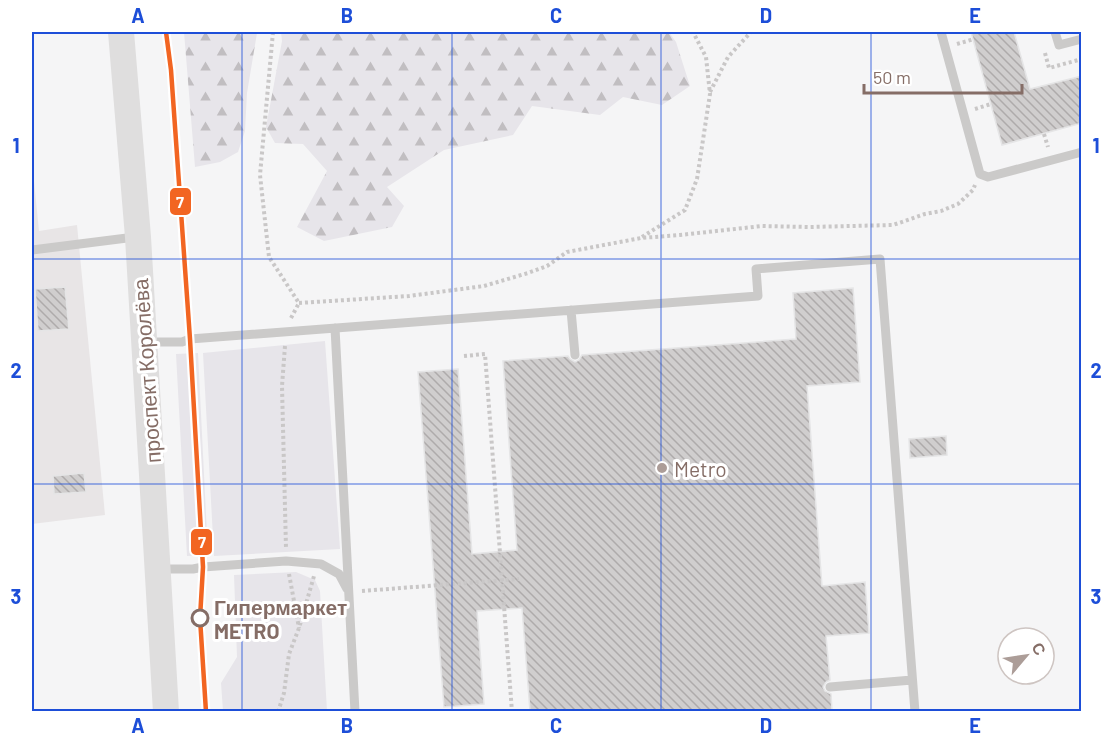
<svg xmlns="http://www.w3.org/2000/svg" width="1113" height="743" viewBox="0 0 1113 743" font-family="Barlow,sans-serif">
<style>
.built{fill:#e8e5e6}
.grass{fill:#e7e5ea}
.forest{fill:url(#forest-firs)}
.building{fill:url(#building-back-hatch);stroke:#e5e5e6;stroke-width:1.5}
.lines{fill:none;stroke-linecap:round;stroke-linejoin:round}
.path{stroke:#c9c7c7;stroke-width:4;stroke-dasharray:3 3;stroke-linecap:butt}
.lane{stroke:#cbcac9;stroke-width:9}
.secondary{stroke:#dfdede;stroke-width:26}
.tram-1-casing{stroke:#fff;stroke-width:9}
.tram-1{stroke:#f26522;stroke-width:4.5}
.grid{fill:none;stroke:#1d4ed8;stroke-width:1.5;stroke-opacity:0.55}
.poi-dot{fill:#ac9d98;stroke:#fff;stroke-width:2}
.stop-dot{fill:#fff;stroke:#856d66;stroke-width:3}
.labels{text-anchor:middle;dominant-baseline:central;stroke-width:6;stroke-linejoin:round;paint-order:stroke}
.street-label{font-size:21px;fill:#856d66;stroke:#fff}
.poi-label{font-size:21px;fill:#856d66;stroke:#fff;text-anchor:start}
.stop-label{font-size:21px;font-weight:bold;fill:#856d66;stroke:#fff;text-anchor:start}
.line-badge{stroke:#fff;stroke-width:2}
.badge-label{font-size:16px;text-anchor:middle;font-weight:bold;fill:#fff}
.neatline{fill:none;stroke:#1d4ed8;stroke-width:2}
.grid-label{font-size:20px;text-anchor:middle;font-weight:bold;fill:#1d4ed8}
</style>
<defs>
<pattern id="forest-firs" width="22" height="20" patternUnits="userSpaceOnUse" patternTransform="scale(1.5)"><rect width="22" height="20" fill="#e7e5ea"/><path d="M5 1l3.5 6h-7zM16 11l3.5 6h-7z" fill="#c1bec1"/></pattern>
<pattern id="building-back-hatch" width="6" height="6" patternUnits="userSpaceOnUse" patternTransform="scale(1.5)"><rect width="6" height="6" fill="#d0cece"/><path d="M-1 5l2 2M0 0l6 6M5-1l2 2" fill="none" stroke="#aeabab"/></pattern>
</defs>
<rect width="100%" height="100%" fill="#f5f5f6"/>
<path class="built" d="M 32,161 L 39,231 L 77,225 L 105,515 L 32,524 Z"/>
<path class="grass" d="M 325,341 L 340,549 L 214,556 L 203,353 Z
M 198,353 L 208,555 L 187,556 L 176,354 Z
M 296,572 L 315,580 L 320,591 L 327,711 L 223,711 L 221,683 L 237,657 L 234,575 Z"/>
<path class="forest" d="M 184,32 L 257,32 L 257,33 L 247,93 L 245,131 L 238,152 L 220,162 L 195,167 Z
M 281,32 L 669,32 L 676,42 L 690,86 L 662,105 L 623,97 L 600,115 L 532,106 L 513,135 L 444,150 L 387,187 L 404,206 L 392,227 L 324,241 L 297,227 L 327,171 L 303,144 L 275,143 L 266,127 L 282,41 Z"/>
<path class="building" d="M 971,32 L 1014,32 L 1030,89 L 1082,76 L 1082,123 L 1002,145 Z
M 65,287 L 69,329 L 38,331 L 35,289 Z
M 853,288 L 860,382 L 807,386 L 822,586 L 865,582 L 869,633 L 826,636 L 830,680 L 826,682 L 823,687 L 825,691 L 831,694 L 832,711 L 530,711 L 522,608 L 477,611 L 484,704 L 444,707 L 418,372 L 458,369 L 472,554 L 517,550 L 503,361 L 568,356 L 570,359 L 575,362 L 579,360 L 582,355 L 796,339 L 793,293 Z
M 946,436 L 947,455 L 910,458 L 909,439 Z
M 84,473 L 86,492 L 54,494 L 53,476 Z"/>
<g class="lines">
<path class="path" d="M 273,32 L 260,175 L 269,257 L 299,303
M 957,44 L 974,39
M 1045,53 L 1049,68 L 1082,59
M 710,92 L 728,57 L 751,32
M 975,109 L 991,104
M 1044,134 L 1048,147
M 642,237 L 685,210 L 697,179 L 710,94 L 706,57 L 693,32
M 299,303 L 409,296 L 484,286 L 528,273 L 547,266 L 567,252 L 641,238 L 680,235 L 762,226 L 810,227 L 893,225 L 925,214 L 941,211 L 958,204 L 973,190 L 975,185
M 291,318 L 299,303
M 285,346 L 282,386 L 286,548
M 464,356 L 485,354 L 512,712
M 289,574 L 299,628
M 362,591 L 519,579
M 278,712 L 284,693 L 289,654 L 299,628 L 314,576"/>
<path class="lane" d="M 941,32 L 980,174 L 988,177 L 1082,152
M 1055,32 L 1059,45 L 1082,39
M 32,250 L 135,237
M 571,310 L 575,355
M 335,328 L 355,712
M 147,342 L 182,342 L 190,339 L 758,296 L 756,269 L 880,259 L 915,712
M 161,569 L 193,569 L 203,567 L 286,561 L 321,564 L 339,574 L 347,589
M 830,687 L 912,680"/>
<path class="secondary" d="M 121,32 L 138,237 L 166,712"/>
<defs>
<path id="tram-1" d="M 166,32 L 171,70 L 190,339 L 203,567 L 200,618 L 206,712"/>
</defs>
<use href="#tram-1" class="tram-1-casing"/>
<use href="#tram-1" class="tram-1"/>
</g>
<path class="grid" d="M 242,32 L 242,712M 452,32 L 452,712M 661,32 L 661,712M 871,32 L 871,712M 32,259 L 1082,259M 32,484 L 1082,484"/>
<circle class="poi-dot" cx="662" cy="468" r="6"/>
<circle class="stop-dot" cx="200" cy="618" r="8"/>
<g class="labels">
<g class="street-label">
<text transform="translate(146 371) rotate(-94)">проспект Королёва</text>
</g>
<g class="poi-label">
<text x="674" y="468">Metro</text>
</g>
<g class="stop-label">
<text x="214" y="606">Гипермаркет<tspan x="214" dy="24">METRO</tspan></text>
</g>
</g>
<g class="line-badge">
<rect x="169" y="187" width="23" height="29" rx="6" fill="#f26522"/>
<rect x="190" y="528" width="23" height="28" rx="6" fill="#f26522"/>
</g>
<g class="badge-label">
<text x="180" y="208">7</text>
<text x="202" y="548">7</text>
</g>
<rect width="1113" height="743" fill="none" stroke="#ffffff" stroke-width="66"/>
<g transform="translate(1026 656) rotate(61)"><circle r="28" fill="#ffffff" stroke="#cec5c2" stroke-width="1.5"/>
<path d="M0-4.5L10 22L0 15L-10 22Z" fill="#ac9d98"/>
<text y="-9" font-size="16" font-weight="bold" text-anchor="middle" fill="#856d66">С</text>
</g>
<path d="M864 84v9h158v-9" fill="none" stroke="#856d66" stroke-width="3"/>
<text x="873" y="84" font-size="18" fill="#856d66" stroke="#ffffff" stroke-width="4.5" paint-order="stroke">50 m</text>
<rect x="33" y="33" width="1047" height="677" class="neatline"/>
<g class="grid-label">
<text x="138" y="23">A</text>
<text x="347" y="23">B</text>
<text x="556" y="23">C</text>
<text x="766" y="23">D</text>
<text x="975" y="23">E</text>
<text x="16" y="153">1</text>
<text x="1096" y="153">1</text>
<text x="16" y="378">2</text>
<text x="1096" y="378">2</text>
<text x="16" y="604">3</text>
<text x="1096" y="604">3</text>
<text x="138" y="733">A</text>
<text x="347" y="733">B</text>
<text x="556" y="733">C</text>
<text x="766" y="733">D</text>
<text x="975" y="733">E</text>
</g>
</svg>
